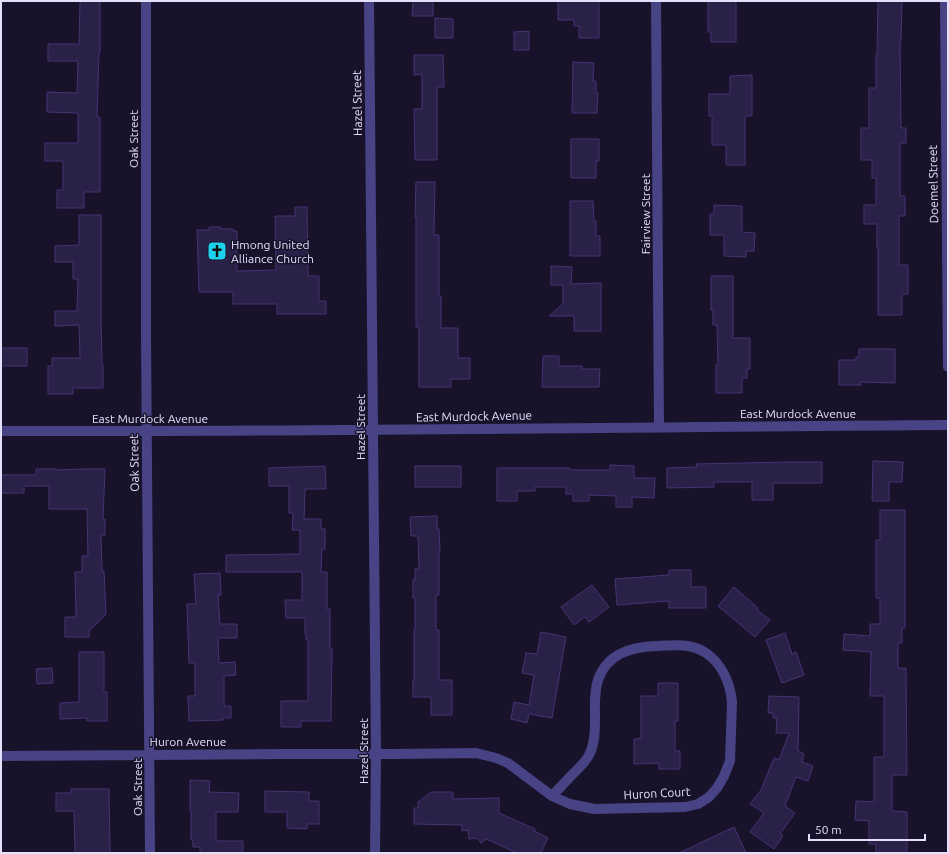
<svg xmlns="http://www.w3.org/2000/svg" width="949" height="854" viewBox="0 0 949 854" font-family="Ubuntu,sans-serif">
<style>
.building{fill:#2a2149;stroke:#433573}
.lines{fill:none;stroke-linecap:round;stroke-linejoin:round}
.minor{stroke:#474384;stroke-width:10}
.labels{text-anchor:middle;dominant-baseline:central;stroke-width:3;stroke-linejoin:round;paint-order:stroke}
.street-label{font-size:12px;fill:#e3dffc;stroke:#18132a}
.poi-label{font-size:12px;fill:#e3dffc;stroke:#18132a;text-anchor:start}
</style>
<rect width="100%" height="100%" fill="#18132a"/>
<path class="building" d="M 80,1 L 100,1 L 100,53 L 99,53 L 97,117 L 100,117 L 100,192 L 84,192 L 84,208 L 57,208 L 57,190 L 63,190 L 63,161 L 45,161 L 45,143 L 78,143 L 78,113 L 47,112 L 47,92 L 77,93 L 78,61 L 48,61 L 48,44 L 79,44 Z
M 413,1 L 433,1 L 433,16 L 412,16 Z
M 558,1 L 599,1 L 599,38 L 579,38 L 579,26 L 574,26 L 574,20 L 558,20 Z
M 708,1 L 736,1 L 736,42 L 711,42 L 711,32 L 708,32 Z
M 878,1 L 902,1 L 901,41 L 900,41 L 901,128 L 906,128 L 906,143 L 900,143 L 900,196 L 905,196 L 905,216 L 899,216 L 899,265 L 908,265 L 908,294 L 902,294 L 902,315 L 878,315 L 878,248 L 877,248 L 877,224 L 864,224 L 864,205 L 876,205 L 876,178 L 872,178 L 872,160 L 861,160 L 861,128 L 869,128 L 869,88 L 876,88 L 876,55 L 877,55 Z
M 435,18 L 453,19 L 453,38 L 435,38 Z
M 529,31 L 529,50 L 514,50 L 514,32 Z
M 414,55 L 443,55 L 444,87 L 437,87 L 437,160 L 415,160 L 414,109 L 422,109 L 422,74 L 414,75 Z
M 573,62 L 594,63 L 593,81 L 596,81 L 596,93 L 598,93 L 597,113 L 572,113 Z
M 752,75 L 752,116 L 745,116 L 745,165 L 726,165 L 726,145 L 712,145 L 712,116 L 709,116 L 709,94 L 730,94 L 730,76 Z
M 571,139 L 599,139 L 599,161 L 596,161 L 596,178 L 571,178 Z
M 416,182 L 435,182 L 434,235 L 439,235 L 439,296 L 441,296 L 441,328 L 458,328 L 458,358 L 470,358 L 470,379 L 451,379 L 451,387 L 419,387 L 419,327 L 416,327 L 416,217 L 415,217 Z
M 570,201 L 593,201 L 594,221 L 596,221 L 596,236 L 600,236 L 600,256 L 570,256 Z
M 714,205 L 742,206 L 742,232 L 755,233 L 754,251 L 746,251 L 746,257 L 724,256 L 724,235 L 710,235 L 710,214 L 714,214 Z
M 295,207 L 307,207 L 308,276 L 319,276 L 319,301 L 326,301 L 326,314 L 277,314 L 277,304 L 233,304 L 233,292 L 199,292 L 197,230 L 209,230 L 209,227 L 221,227 L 221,229 L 233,229 L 233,231 L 237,231 L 237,271 L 276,270 L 275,216 L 295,216 Z
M 79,215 L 101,215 L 101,317 L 102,365 L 103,365 L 103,388 L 73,388 L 73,394 L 48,394 L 48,366 L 52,366 L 52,358 L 80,358 L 79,325 L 55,326 L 55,311 L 77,311 L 78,279 L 73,279 L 73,262 L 55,262 L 55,246 L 79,245 Z
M 551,266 L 572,267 L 571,284 L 601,283 L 601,331 L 574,331 L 574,316 L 549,316 L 563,304 L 563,285 L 551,285 Z
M 711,276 L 733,276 L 733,338 L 750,338 L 750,369 L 747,369 L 747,378 L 742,378 L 742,393 L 716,393 L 716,365 L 718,365 L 717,325 L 713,325 L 713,310 L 711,310 Z
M 1,348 L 27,348 L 27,366 L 1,366 Z
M 859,349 L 895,349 L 895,383 L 861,382 L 861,385 L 839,385 L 839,360 L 856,360 L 856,357 L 859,357 Z
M 543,356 L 559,356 L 559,366 L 582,366 L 582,369 L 600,369 L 599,387 L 542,387 Z
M 873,461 L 903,462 L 902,482 L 889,482 L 889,501 L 872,501 Z
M 789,462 L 822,462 L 822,483 L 773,483 L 773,500 L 752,500 L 752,482 L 714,482 L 714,487 L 667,488 L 667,468 L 697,467 L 696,464 Z
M 610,465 L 634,466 L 634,478 L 655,478 L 654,498 L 632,497 L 632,507 L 616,507 L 616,496 L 589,495 L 589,501 L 573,501 L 573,494 L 566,494 L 566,487 L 535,487 L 535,491 L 517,491 L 517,501 L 497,501 L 497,468 L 570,468 L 570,470 L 610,470 Z
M 325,466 L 326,489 L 305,489 L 304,519 L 321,519 L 321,529 L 325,529 L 325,549 L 322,549 L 321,572 L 327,572 L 327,609 L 330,609 L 330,649 L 332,649 L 331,721 L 301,721 L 301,727 L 281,727 L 281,701 L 308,701 L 308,640 L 306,640 L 306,634 L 305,634 L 305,618 L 286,618 L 285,600 L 302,600 L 302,572 L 226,572 L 226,555 L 300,554 L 300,530 L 292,530 L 293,513 L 289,513 L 289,486 L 269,486 L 269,468 Z
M 415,466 L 461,466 L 461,487 L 415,487 Z
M 36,469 L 56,469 L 56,470 L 83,469 L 105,469 L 103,519 L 105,519 L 105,535 L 101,535 L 102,571 L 104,571 L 106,614 L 89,631 L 89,637 L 65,637 L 65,617 L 76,617 L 75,572 L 82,572 L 82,556 L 88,556 L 87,509 L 49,509 L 49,486 L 24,486 L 24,493 L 1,493 L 1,475 L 36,475 Z
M 880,510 L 905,510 L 905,628 L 902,628 L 902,643 L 898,643 L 898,668 L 906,668 L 907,775 L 892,775 L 892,811 L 907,812 L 907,853 L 876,853 L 876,844 L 869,844 L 869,821 L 855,820 L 856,801 L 874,802 L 874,757 L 884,757 L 884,696 L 870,696 L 871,652 L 843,650 L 844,634 L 870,636 L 870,624 L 880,624 L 880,598 L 876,598 L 876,540 L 880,540 Z
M 437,516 L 437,529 L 439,529 L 440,552 L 439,552 L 439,595 L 436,595 L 436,630 L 439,630 L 439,680 L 452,680 L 452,715 L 431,715 L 431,697 L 413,697 L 413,680 L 414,680 L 414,630 L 415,630 L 415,598 L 413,598 L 413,580 L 415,580 L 415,569 L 419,569 L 418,536 L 411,536 L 410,517 Z
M 669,570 L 691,570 L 691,587 L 706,587 L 706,608 L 669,608 L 669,601 L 617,605 L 615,579 L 669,575 Z
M 220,573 L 221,595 L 218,595 L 220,624 L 237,624 L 237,638 L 218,638 L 219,663 L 235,662 L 236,675 L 224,676 L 224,706 L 231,706 L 231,718 L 223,718 L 223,720 L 189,721 L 188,696 L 195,696 L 195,663 L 189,663 L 187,604 L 196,604 L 194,574 Z
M 592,585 L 609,607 L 589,622 L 585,617 L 574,625 L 561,607 Z
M 734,587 L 758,608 L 757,610 L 770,620 L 755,637 L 718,606 Z
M 541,632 L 566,637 L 552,718 L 529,714 L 527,723 L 511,719 L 514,702 L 529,705 L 534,675 L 522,673 L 526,653 L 537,654 Z
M 785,633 L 792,654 L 796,652 L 804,675 L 782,683 L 766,640 Z
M 79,652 L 104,652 L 104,692 L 107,692 L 107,721 L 87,721 L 87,718 L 60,719 L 60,703 L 79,702 Z
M 52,668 L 53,683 L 37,684 L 36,669 Z
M 658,683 L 678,683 L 678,721 L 675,721 L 675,751 L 680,751 L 680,769 L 659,769 L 659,763 L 634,764 L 634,739 L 641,738 L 641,696 L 658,696 Z
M 769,696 L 799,697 L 798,751 L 804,754 L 802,762 L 813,766 L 808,781 L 796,777 L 785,806 L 795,813 L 780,834 L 783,836 L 774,849 L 750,832 L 764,813 L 750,804 L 761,790 L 774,758 L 779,760 L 789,733 L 776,733 L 777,718 L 773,718 L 773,713 L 768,713 Z
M 190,780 L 210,781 L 209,792 L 239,793 L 238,812 L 216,812 L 216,841 L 243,841 L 243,853 L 200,853 L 200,847 L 193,847 L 193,840 L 191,840 L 191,811 L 190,811 Z
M 71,789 L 109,789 L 110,853 L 75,853 L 74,811 L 56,811 L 56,793 L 71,793 Z
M 265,791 L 309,792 L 309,801 L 319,801 L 319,824 L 307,824 L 307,829 L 287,828 L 287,812 L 265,812 Z
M 431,792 L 453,792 L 453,799 L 499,798 L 499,813 L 535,829 L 534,831 L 548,838 L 541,853 L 517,853 L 486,839 L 481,843 L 477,838 L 469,839 L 468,830 L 462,831 L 462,825 L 414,824 L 414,808 L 418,808 L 418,802 Z
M 734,827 L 746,853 L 679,853 Z"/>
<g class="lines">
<path class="minor" d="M 146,1 L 146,336 L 150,853
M 369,1 L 376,754 L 375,853
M 656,1 L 659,427
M 945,1 L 948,367
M 1,431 C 317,432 632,427 948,425
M 1,756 L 283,754 L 395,754 L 476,753 L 496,758 L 508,763 L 552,796 L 570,804 L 594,809 L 685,807 L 698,804 L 709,797 L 717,788 L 724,776 L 730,761 L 732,702 C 730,683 722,664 706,653 C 691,643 673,645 656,646 C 630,647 607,654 598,680 C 594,692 595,705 595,717 C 595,729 595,742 590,753 C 586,763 576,770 569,778 C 563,784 558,790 552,796"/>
</g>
<defs>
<symbol id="church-square" viewBox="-11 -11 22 22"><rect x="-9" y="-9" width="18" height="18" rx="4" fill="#1cd1eb" stroke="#18132a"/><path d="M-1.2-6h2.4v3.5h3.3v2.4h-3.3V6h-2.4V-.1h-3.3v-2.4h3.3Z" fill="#111"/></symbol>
</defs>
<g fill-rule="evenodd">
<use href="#church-square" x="206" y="240" width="22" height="22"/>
</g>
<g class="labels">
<g class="street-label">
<text transform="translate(357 103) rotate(-91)">Hazel Street</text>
<text transform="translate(133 139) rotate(-90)">Oak Street</text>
<text transform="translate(933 184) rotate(-91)">Doemel Street</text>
<text transform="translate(645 214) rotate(-90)">Fairview Street</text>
<text x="798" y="413">East Murdock Avenue</text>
<text transform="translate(474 416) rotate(-1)">East Murdock Avenue</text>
<text x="150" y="418">East Murdock Avenue</text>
<text transform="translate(360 427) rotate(-90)">Hazel Street</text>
<text transform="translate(134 463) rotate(-91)">Oak Street</text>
<text x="188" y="741">Huron Avenue</text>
<text transform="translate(363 751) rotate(-90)">Hazel Street</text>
<text transform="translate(137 787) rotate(-90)">Oak Street</text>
<text transform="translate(657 793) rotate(-3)">Huron Court</text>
</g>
<g class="poi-label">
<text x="231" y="244">Hmong United<tspan x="231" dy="14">Alliance Church</tspan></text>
</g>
</g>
<rect width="949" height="854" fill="none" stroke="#e3dffc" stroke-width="4"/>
<path d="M809 834v6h116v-6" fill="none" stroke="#e3dffc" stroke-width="2"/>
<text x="815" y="834" font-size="12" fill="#e3dffc" stroke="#18132a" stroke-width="3" paint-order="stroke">50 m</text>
</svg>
